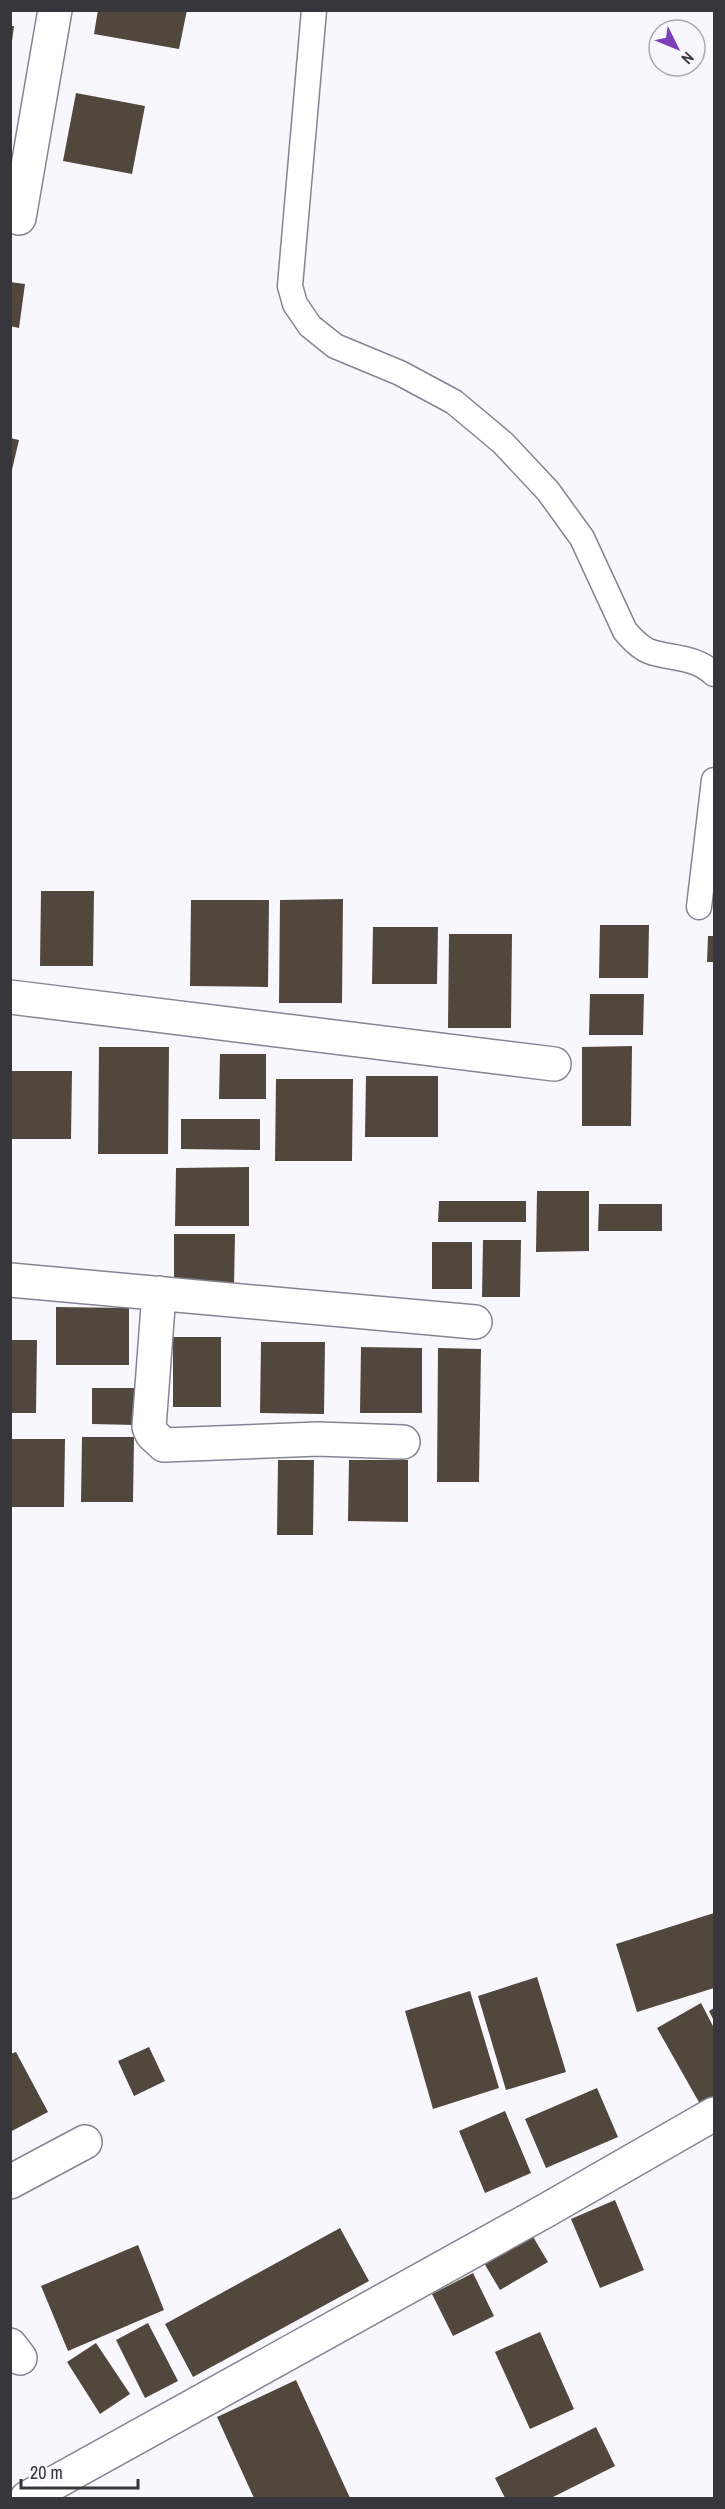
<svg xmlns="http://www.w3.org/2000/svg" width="725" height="2509" viewBox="0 0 725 2509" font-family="'Archivo Narrow',sans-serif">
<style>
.building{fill:#52473d}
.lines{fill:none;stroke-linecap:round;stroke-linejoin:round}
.service-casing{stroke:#868492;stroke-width:27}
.minor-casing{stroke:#868492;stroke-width:36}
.service{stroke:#fff;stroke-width:24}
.minor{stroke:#fff;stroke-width:33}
</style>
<rect width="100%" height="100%" fill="#f8f7fd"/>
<path class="building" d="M 98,10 L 187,10 L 179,49 L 94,34 Z
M 10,26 L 14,26 L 12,41 L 10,41 Z
M 76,93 L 145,106 L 132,174 L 63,161 Z
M 10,282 L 25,284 L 19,328 L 10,326 Z
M 10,438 L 19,440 L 11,474 L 10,474 Z
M 41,891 L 94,891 L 93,966 L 40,966 Z
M 343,899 L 342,1003 L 279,1003 L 280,900 Z
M 191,900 L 269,900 L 268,987 L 190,986 Z
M 600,925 L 649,925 L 648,978 L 599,978 Z
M 373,927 L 438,927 L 437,984 L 372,984 Z
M 449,934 L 512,934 L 511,1028 L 448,1028 Z
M 708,936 L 714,936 L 714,962 L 707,962 Z
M 590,994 L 644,994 L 643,1035 L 589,1035 Z
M 632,1046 L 631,1126 L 582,1126 L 582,1047 Z
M 99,1047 L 169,1047 L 168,1154 L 98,1154 Z
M 220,1054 L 266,1054 L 266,1099 L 219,1099 Z
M 10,1071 L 72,1071 L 71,1139 L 10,1139 Z
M 366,1076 L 438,1076 L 438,1137 L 365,1137 Z
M 276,1079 L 353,1079 L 352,1161 L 275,1161 Z
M 181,1119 L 260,1119 L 260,1150 L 181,1149 Z
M 249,1167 L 249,1226 L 175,1226 L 176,1168 Z
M 537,1191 L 589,1191 L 589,1251 L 536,1252 Z
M 439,1201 L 526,1201 L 526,1222 L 438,1222 Z
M 599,1204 L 662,1204 L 662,1231 L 598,1231 Z
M 174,1234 L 235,1234 L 234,1286 L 174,1286 Z
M 483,1240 L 521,1240 L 520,1297 L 482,1297 Z
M 432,1242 L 472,1242 L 472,1289 L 432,1289 Z
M 56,1307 L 129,1308 L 129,1365 L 56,1365 Z
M 173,1337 L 221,1337 L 221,1407 L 173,1407 Z
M 10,1340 L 37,1340 L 36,1413 L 10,1413 Z
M 261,1342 L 325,1342 L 324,1414 L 260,1413 Z
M 361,1347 L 422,1348 L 422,1413 L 360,1413 Z
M 438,1348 L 481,1349 L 479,1482 L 437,1482 Z
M 92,1388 L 135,1388 L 135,1425 L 92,1424 Z
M 82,1437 L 134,1437 L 133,1502 L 81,1502 Z
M 10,1439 L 65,1439 L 64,1507 L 10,1507 Z
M 278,1460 L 314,1460 L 313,1535 L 277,1535 Z
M 349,1460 L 408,1460 L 408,1522 L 348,1521 Z
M 714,1913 L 714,1988 L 637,2012 L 616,1944 Z
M 537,1977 L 566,2072 L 506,2090 L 478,1996 Z
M 470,1991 L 499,2088 L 433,2109 L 405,2011 Z
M 701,2003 L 714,2028 L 714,2096 L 700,2104 L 657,2028 Z
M 714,2008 L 714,2021 L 709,2011 Z
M 149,2047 L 165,2081 L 134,2096 L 118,2061 Z
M 16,2052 L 48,2112 L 10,2132 L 10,2054 Z
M 597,2088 L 618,2137 L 546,2168 L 525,2119 Z
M 505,2111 L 531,2173 L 485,2193 L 459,2131 Z
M 615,2200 L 644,2270 L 600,2288 L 571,2219 Z
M 340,2228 L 369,2281 L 193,2377 L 165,2324 Z
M 529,2230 L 548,2262 L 500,2290 L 481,2258 Z
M 138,2245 L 164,2310 L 68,2351 L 41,2286 Z
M 473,2273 L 494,2316 L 453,2336 L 432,2294 Z
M 148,2323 L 178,2381 L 145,2398 L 116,2340 Z
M 540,2332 L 574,2409 L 530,2429 L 495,2352 Z
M 96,2343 L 130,2394 L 100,2414 L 67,2362 Z
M 296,2380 L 350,2498 L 254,2498 L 217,2417 Z
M 596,2427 L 615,2466 L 551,2498 L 505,2498 L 495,2478 Z"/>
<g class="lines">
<defs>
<path id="service" d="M 314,10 L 290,286 L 295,304 L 310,326 L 335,346 L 400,373 L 454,402 L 503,443 L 548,491 L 582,538 L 625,631 C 632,639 641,649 651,652 C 673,659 695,656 714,674
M 699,907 L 714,780"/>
<path id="minor" d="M 19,218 L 55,10
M 10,997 L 554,1064
M 10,1280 L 475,1322
M 159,1293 L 149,1427 L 152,1434 L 164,1445 L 318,1439 L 403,1442
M 10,2182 L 85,2142
M 10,2345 L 20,2358
M 27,2498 L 545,2211 L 714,2114"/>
</defs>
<use href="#service" class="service-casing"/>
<use href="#minor" class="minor-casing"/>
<use href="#service" class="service"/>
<use href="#minor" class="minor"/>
</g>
<rect width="725" height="2509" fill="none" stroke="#37363d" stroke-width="24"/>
<g transform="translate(677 48) rotate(133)"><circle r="28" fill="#f8f7fd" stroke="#abaab0" stroke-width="1.5"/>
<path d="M0-4.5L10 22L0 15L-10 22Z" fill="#7d40b5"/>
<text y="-9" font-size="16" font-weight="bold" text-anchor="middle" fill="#37363d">N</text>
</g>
<path d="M21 2479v9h117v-9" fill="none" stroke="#37363d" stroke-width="3"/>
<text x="30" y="2479" font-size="18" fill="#37363d" stroke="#f8f7fd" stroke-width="4.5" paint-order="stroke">20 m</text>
</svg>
